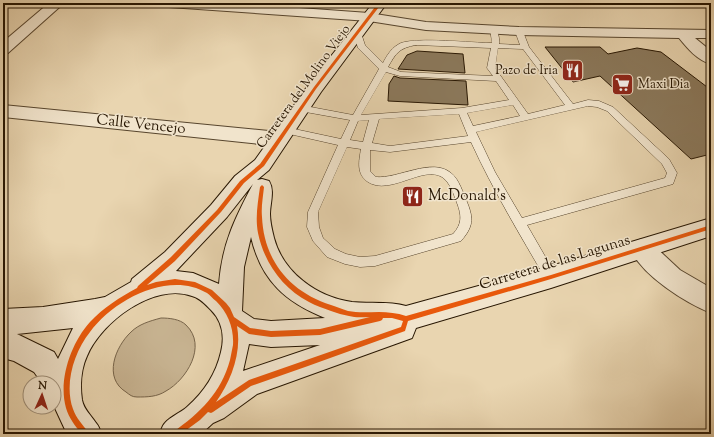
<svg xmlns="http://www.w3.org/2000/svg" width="714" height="437" viewBox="0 0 714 437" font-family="'Sorts Mill Goudy',serif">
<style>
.green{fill:#c8b492;stroke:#77644a}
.building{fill:#8b795c;stroke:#261501}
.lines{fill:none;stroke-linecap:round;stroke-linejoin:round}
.lane-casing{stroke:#57452d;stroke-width:1}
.street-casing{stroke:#57452d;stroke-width:2}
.secondary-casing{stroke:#261501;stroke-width:2}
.lane{fill:#f1e4cc;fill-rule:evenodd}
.street{fill:#f1e4cc;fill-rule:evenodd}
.secondary{fill:#f1e4cc;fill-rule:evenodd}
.cycleway-casing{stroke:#f1e4cc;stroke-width:3}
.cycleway{fill:#e8590c;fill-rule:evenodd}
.labels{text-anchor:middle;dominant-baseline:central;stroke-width:3;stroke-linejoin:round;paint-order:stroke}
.far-poi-label{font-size:13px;fill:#261501;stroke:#f1e4cc;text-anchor:end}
.far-street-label{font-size:13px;fill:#261501;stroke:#f1e4cc}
.street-label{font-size:15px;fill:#261501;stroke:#f1e4cc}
.poi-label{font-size:15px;fill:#261501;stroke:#f1e4cc;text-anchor:start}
</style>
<rect width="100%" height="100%" fill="#e9d5b0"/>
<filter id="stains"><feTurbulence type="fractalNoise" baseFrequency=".005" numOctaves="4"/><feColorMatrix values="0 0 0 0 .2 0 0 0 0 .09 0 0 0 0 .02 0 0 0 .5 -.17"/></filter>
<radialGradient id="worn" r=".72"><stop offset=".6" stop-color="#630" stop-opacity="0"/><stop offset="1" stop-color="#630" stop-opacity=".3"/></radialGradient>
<path class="green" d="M 161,318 C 169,318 180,319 186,325 C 208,346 186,380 166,391 C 157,397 147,397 137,397 C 132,397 130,395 126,392 C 103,378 115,347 131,332 C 139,324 150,321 161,318 Z"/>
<path class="building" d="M 545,47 L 600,47 L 608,54 L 637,48 L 661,52 L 711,90 L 711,154 L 691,159 L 600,76 L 573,82 Z
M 417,51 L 463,54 L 465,73 L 398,69 L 407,55 Z
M 394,76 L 400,78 L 466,81 L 468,105 L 388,101 L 389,84 Z"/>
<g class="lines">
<defs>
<path id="lane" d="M 490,28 L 496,28 C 498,33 500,39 499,44 L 520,45 L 515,31 L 519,29 L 522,29 L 529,47 L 573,104 L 588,100 L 599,101 L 613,107 L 669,159 L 677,173 L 673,184 L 527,225 L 557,277 L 555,281 L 551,282 L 547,281 C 520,235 493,190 471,142 L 390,152 L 370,150 L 370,171 L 376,177 C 398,179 432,157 451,173 C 459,179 463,193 467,202 C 474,219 473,227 461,241 L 375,266 L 360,267 L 345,264 L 327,257 L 313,241 L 307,227 L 308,212 L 338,145 L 285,133 L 280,130 L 285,127 L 341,139 L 350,120 L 300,111 L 297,110 L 296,108 L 297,106 L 300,105 L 353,115 L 379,69 L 358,48 L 353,32 L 354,30 L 360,30 L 365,45 L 383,63 C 387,55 392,47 401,43 C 419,37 471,43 492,43 ZM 416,45 L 491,48 L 487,68 L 493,76 L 401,72 L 388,67 C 396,53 399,48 416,45 ZM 498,48 L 523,49 L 565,105 L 528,114 L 495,68 ZM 386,72 L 400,76 L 496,81 L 509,100 L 462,108 L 361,115 ZM 513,105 L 520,116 L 473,126 L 467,113 ZM 588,106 L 597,107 L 607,111 L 662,164 L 667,173 L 665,178 L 522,218 L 495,172 L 476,132 ZM 459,114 L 468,136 L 390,146 L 372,143 L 379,119 ZM 369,120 L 363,142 L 350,140 L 358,121 ZM 347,147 L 361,149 C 359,161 356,174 368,182 C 390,196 423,165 442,177 C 450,182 454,195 457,203 C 462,216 462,224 453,234 L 375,256 L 360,257 L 346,254 L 335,249 L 323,238 L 319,227 L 318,212 Z"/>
<path id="street" d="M 49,3 L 64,3 L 8,53 L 3,55 L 3,42 Z
M 162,3 L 228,3 L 369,13 L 426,22 L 519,27 L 711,30 L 711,38 L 695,38 L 711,51 L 711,64 C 698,61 687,48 679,38 L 519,35 L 426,30 L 369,21 L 169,7 L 164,6 Z
M 3,105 L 279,132 L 286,134 L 288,139 L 286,144 L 279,146 L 3,117 Z
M 642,239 L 650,242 L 680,270 L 711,288 L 711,313 C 684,302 643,276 630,249 L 634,242 Z"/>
<path id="secondary" d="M 373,3 L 387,3 L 321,92 L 269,170 L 257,180 L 262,179 L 269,181 C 275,191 270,203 270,214 C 270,222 272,230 274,238 C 283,272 316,297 352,302 C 370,304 388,301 406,306 L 551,266 L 711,218 L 711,236 L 551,288 L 416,328 L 412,338 L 257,394 L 224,418 L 213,423 L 201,434 L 160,434 C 161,431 162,426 165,423 C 170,417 180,413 187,407 C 204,392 216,374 221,352 C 225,336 222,321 211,310 C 205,304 200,298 192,296 C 154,282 101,322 87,356 C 81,369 80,386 82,400 C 84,410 91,415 96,423 C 99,426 100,430 101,434 L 67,434 L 54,406 L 54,383 L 42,383 L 34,372 L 14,361 L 3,358 L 3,309 L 43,307 L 95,299 L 105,297 L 131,282 L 132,279 L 165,252 L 211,205 L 235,176 L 255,160 L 309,84 ZM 253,184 C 235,218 222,244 219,284 L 193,273 L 176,271 L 227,217 ZM 251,237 C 261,280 285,302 325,318 L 271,321 L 254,319 L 242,311 L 244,267 ZM 73,328 L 58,359 L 54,352 L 17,334 ZM 249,344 L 271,347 L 320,345 L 243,371 Z"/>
</defs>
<use href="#lane" class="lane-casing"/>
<use href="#street" class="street-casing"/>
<use href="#secondary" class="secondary-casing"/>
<use href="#lane" class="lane"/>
<use href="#street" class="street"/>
<use href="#secondary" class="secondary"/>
<defs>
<path id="cycleway" d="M 378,3 L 382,3 L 316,89 L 264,166 L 244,183 L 221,212 L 175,261 L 147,285 L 156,282 L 175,279 L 195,282 L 212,290 L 226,303 L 230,308 L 234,317 L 250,328 L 271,331 L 320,329 L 370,317 C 363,317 356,318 349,316 C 343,315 337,313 331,311 C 324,308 316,306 309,302 C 282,288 264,262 258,233 C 255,217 258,202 260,187 L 262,185 L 264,187 C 263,197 261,207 262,217 C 264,261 290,292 331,305 C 337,307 342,309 348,311 C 358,313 369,312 379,312 C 388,312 397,313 406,316 L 551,275 L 711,225 L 711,229 L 551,279 L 408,321 L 405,331 L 308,366 L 251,386 L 213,412 L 211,413 L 208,412 L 200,420 L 181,434 L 172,434 L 173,432 C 200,413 221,393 230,360 C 231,355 232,350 233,345 C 234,328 228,313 216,301 C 213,299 210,295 207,293 C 169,270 113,300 90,332 C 74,352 64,384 73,409 C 76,418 83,425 88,432 L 89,434 L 82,434 C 75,426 69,418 66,408 C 58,380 71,343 90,322 C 103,308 120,297 137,288 L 138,286 L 171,257 L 217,210 L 240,181 L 260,164 L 314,87 ZM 383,318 L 392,318 L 403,321 L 401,327 L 249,380 L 216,402 C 231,381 242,353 237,326 L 249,334 L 271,337 L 320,335 L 380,321 L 382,320 Z"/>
</defs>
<use href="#cycleway" class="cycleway-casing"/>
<use href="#cycleway" class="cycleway"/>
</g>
<defs>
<symbol id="restaurant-square" viewBox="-11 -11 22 22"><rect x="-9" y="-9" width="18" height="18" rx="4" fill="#8f2418" stroke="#f1e4cc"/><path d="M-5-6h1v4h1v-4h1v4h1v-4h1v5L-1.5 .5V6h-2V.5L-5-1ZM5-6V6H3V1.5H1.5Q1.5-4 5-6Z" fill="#fff"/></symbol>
<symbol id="supermarket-square" viewBox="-11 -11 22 22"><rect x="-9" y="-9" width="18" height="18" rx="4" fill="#8f2418" stroke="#f1e4cc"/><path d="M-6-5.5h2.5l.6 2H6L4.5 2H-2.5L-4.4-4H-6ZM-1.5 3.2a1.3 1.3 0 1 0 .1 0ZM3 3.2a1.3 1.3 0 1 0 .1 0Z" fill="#fff"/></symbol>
</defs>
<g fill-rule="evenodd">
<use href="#restaurant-square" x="560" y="58" width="25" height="25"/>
<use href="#supermarket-square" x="610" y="72" width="25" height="25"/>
<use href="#restaurant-square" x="400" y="184" width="25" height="25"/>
</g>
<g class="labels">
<g class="far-poi-label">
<text x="558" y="71">Pazo de Iria</text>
<text x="638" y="85" text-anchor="start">Maxi Dia</text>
</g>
<g class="far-street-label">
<text transform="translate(304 87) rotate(-54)">Carretera del Molino Viejo</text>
</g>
<g class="street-label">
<text transform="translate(141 125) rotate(6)">Calle Vencejo</text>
<text transform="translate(555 263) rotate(-17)">Carretera de las Lagunas</text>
</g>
<g class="poi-label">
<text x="428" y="196">McDonald's</text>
</g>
</g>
<rect width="714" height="437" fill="none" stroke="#e9d5b0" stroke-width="16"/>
<rect x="4" y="4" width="706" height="429" fill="none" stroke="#261501" stroke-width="2"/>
<rect x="8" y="8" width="698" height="421" fill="none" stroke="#261501"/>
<g transform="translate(42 395) rotate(3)"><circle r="19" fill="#f1e4cc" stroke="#a0917b"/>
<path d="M0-3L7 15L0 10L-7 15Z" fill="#8f2418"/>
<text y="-6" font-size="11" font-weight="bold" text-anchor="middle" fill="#261501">N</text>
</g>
<rect width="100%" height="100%" filter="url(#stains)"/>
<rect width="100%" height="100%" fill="url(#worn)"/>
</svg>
